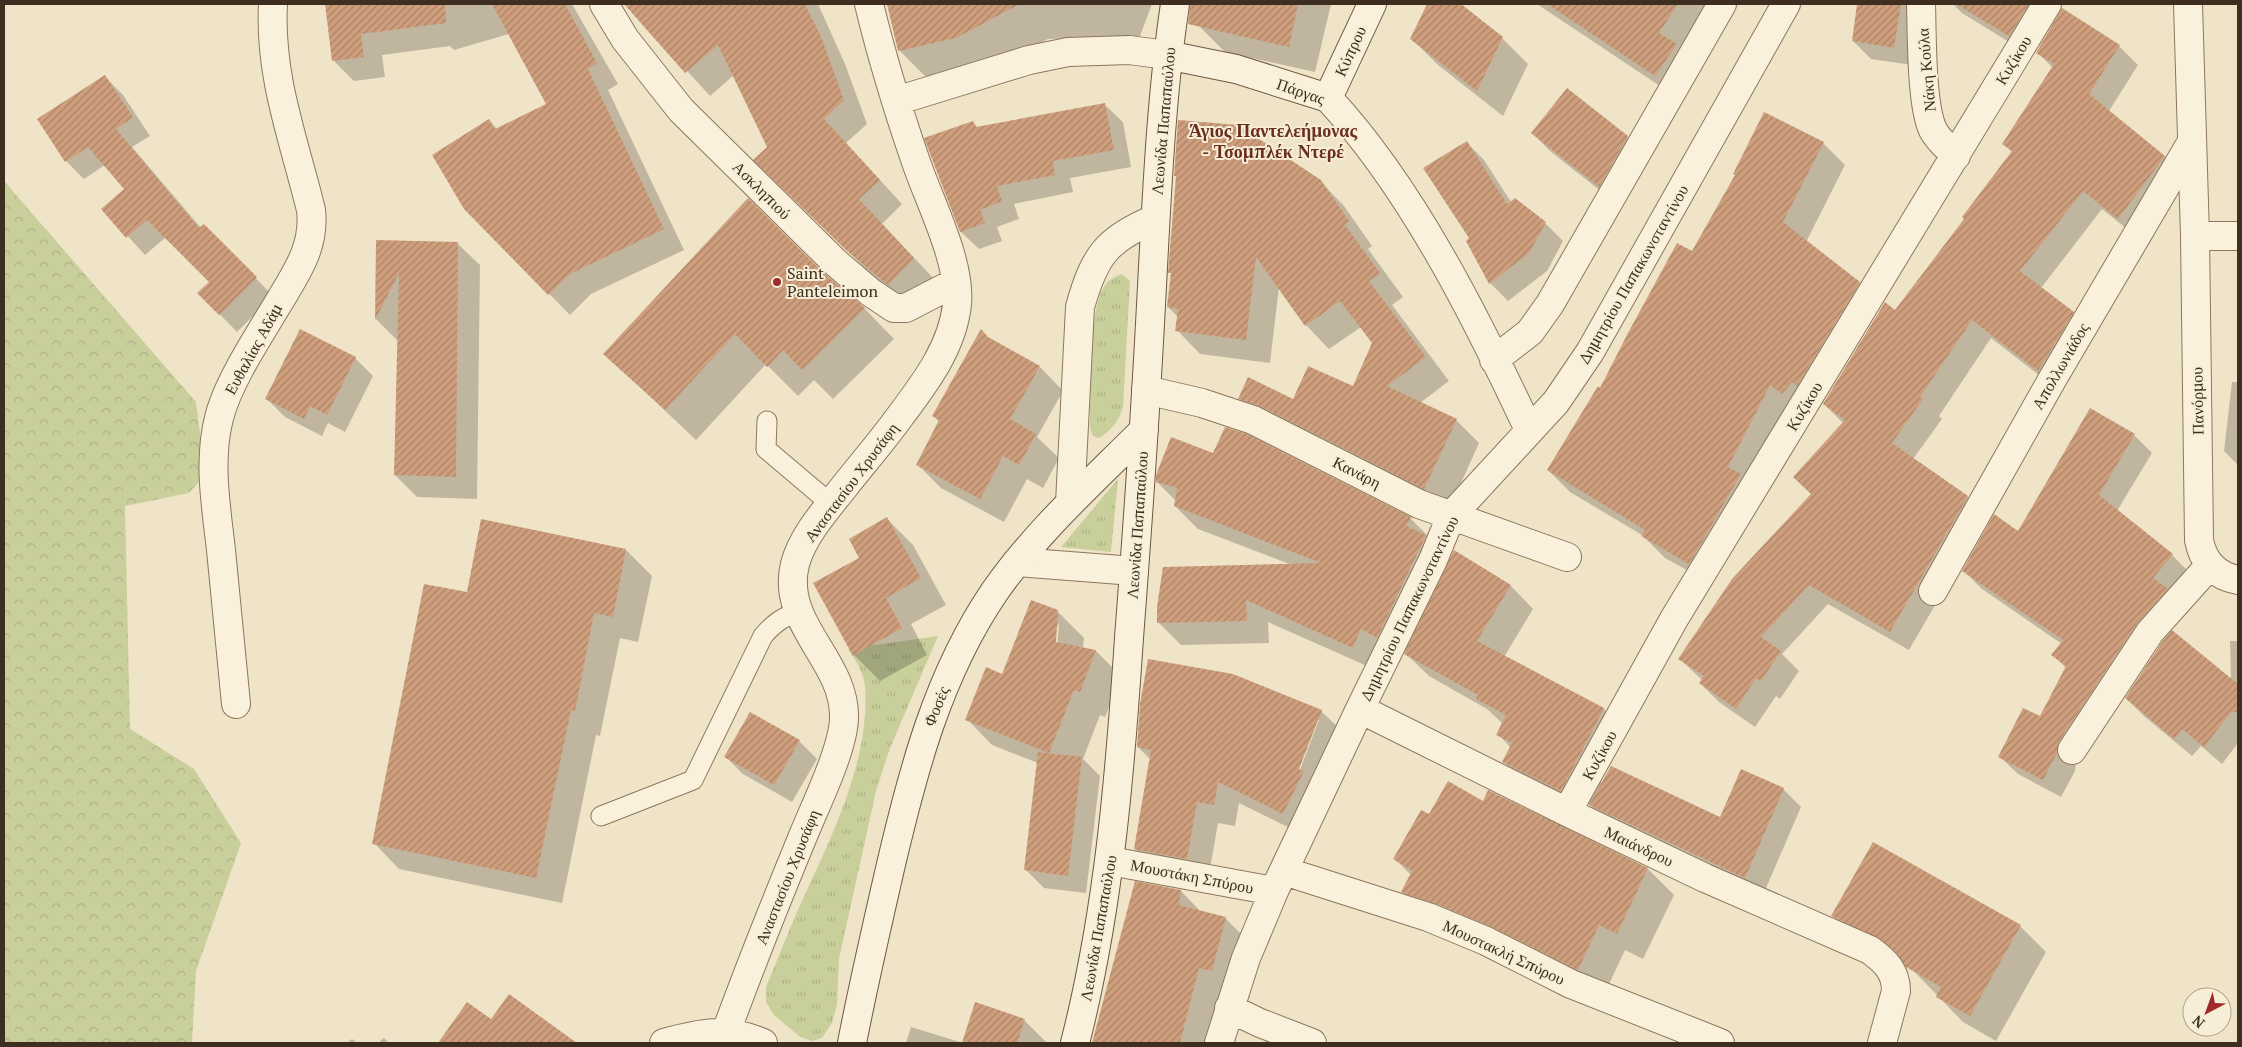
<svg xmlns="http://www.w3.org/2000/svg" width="2242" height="1047" viewBox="0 0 2242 1047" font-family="'PT Serif',serif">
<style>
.grass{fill:url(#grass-tufts)}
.forest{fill:url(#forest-crowns)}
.shadow{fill:#0003;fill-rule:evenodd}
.building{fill:url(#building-hatch)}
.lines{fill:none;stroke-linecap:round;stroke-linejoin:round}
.lane-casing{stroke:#8d765c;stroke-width:21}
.street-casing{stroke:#8d765c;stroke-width:30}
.secondary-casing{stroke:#6f573f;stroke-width:30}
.lane{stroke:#faf1dc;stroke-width:19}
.street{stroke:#faf1dc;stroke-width:28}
.secondary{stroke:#faf1dc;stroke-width:28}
.poi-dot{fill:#9e2a2b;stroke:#f7eed8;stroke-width:2}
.labels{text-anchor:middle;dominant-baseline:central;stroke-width:4;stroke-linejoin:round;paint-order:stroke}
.street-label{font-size:16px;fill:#3d2e20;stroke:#f7eed8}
.poi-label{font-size:16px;fill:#3d2e20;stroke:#f7eed8;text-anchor:start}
.neighbourhood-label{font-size:18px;font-weight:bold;fill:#6b2e1e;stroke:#f7eed8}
</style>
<defs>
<pattern id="grass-tufts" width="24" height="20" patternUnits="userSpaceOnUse" patternTransform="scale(1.25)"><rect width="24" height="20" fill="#c9cf9b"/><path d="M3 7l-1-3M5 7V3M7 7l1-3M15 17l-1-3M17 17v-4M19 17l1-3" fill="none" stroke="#aeb285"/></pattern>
<pattern id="forest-crowns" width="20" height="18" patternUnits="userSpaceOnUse" patternTransform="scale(1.25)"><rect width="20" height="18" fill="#c9cf9b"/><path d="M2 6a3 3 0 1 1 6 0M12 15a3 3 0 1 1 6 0" fill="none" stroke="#aeb285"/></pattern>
<pattern id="building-hatch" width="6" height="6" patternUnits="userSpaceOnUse" patternTransform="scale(1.25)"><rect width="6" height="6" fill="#cf9f7d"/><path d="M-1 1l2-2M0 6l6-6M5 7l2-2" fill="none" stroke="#a98266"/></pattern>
</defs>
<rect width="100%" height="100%" fill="#f0e4c8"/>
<path class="grass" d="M 1122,274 L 1130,281 L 1123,407 C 1119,421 1112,430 1099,438 L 1093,436 L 1090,427 C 1091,396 1088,311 1104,287 C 1108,280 1115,276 1122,274 Z
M 1118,479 L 1111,552 L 1061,547 Z
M 938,636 L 890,748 L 876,791 L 839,959 L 837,1005 L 832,1023 L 822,1038 L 812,1041 L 800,1037 L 774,1015 L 766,1002 L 766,987 C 776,963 786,938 796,914 C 827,846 871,762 865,686 C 863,671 856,661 848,649 Z"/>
<path class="forest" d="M 4,181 L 196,402 L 202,449 L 200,481 L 189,493 L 125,506 L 130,729 L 194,769 L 241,843 L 196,971 L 192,1043 L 4,1043 Z"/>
<path class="shadow" d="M 326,4 L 572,4 L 618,84 L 608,90 L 684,250 L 591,294 L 570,315 L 465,208 L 489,121 L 497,129 L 548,105 L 509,34 L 454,50 L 450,46 L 382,55 L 385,77 L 354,81 L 333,60 Z
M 626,4 L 696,4 L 698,6 L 703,4 L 818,4 L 845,64 L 867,124 L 846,143 L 902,204 L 882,224 L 937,282 L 905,303 L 871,274 L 755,160 L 769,147 L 734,75 L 710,96 Z
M 889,4 L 1152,4 L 1140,36 L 1048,39 L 989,71 L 932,83 L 899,50 Z
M 1204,4 L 1331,4 L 1315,72 L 1225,52 L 1199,26 Z
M 1428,4 L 1459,4 L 1502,38 L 1528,64 L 1503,116 L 1438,65 L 1412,39 Z
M 1537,4 L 1711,4 L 1685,54 L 1701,70 L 1681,100 Z
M 1858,4 L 1921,4 L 1912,65 L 1871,59 L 1853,41 Z
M 1953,4 L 2056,4 L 2027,53 L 1962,13 Z
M 2119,46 L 2138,65 L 2109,111 L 2165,157 L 2184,175 L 2137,237 L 2102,209 L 2041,288 L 2073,313 L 2092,332 L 2057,389 L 1991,338 L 1939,416 L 1942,419 L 1913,459 L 1968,497 L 1987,516 L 1909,650 L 1828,604 L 1782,654 L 1799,671 L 1780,699 L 1776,696 L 1755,727 L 1719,702 L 1700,683 L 1702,680 L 1680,659 L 1812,494 L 1844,424 L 1824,404 L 1966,219 L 2013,153 L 2004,144 L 2053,68 L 2037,52 Z
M 105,77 L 123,95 L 150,136 L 132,147 L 201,228 L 204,225 L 273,296 L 237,332 L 199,293 L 211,282 L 166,237 L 145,255 L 103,209 L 126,189 L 105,165 L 84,179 L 66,161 Z
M 1567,90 L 1627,137 L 1645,155 L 1617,204 L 1550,151 L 1532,133 Z
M 1105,105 L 1123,122 L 1131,167 L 1070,178 L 1073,192 L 1014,204 L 1019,219 L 997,227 L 1002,241 L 979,249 L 961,232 L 973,122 L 978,128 Z
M 1466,142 L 1484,160 L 1511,202 L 1545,223 L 1563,241 L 1547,271 L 1508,301 L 1490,283 L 1467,241 L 1470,238 Z
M 1823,143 L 1845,165 L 1806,242 L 1859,283 L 1881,305 L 1820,406 L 1815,403 L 1712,584 L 1665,558 L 1642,535 L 1570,492 L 1548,470 L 1693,253 Z
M 1175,175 L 1320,181 L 1344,206 L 1372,246 L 1368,249 L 1403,297 L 1392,305 L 1449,381 L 1420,403 L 1456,420 L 1479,443 L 1448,512 L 1263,422 L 1239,398 L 1294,400 L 1354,388 L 1374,343 L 1361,327 L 1329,349 L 1306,325 L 1279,287 L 1270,363 L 1200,354 L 1177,330 L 1178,317 L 1168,307 L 1172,275 L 1170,272 L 1177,178 Z
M 377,241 L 457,243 L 480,265 L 477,499 L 417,497 L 395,475 L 398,341 L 376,319 Z
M 823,274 L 864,308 L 894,339 L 833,399 L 814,380 L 798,396 L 766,364 L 696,440 L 605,354 Z
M 988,339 L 1040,367 L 1063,391 L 1037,437 L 1059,458 L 1043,488 L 1027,479 L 1004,522 L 941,488 L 917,464 L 939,422 L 933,415 Z
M 355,358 L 373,376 L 345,432 L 328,423 L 322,436 L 285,417 L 267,399 Z
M 2232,382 L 2238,382 L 2238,465 L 2224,451 Z
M 2134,435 L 2152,453 L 2117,511 L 2172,555 L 2190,573 L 2155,641 L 2076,760 L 2075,771 L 2061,797 L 2018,774 L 2000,757 L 2041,718 L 2066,668 L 2053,655 L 2062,644 L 1982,589 L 1964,571 L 2018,533 Z
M 1213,455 L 1410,518 L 1433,541 L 1446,565 L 1448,566 L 1455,552 L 1511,586 L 1533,609 L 1504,657 L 1604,709 L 1627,732 L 1600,782 L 1721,819 L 1783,789 L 1801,807 L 1763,895 L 1608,823 L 1589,804 L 1584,813 L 1527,785 L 1504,762 L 1511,748 L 1498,734 L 1503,724 L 1487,709 L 1429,676 L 1404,652 L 1400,660 L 1384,651 L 1376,670 L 1268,622 L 1269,643 L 1181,645 L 1158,622 L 1292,565 L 1198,529 L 1175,506 L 1176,501 L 1157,482 Z
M 887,519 L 913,545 L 946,605 L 911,624 L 927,655 L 880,681 L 854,655 L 860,558 Z
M 2238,526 L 2238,548 L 2237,546 Z
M 626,550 L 652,576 L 638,642 L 620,638 L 600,736 L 596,735 L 562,903 L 399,869 L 374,843 L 468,594 Z
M 1058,612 L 1084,638 L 1083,648 L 1096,651 L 1121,676 L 1105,717 L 1100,715 L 1083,759 L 1100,776 L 1086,893 L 1044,888 L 1026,870 L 1038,763 L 992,745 L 967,719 ZM 1059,623 L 1057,649 L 1054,648 L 1056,629 Z
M 2230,641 L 2238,641 L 2238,743 L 2222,764 L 2201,746 L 2192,756 L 2144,716 L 2126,698 L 2231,680 Z
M 1321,711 L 1343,732 L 1304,835 L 1239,803 L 1235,826 L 1218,823 L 1208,880 L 1157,871 L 1135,849 L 1151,760 L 1138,747 ZM 1317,720 L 1319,720 L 1298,775 L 1295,774 Z
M 799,741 L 817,759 L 792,802 L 743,774 L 725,756 Z
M 1489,792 L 1648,869 L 1674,895 L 1643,959 L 1625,950 L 1604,995 L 1428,917 L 1402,892 L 1411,875 L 1395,859 L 1429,816 L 1483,802 Z
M 1136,883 L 1181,891 L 1202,913 L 1226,919 L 1249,942 L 1209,1043 L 1095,1043 Z
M 1833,916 L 2020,926 L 2046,952 L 1996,1041 L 1963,1022 L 1904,961 L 1859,942 Z
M 509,996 L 575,1043 L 439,1043 L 468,1004 L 491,1021 Z
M 976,1004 L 1024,1020 L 1047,1043 L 963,1043 Z
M 911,1027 L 963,1043 L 906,1043 Z
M 384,1038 L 389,1043 L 378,1043 Z
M 352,1039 L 357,1043 L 347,1043 Z"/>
<path class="building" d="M 325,4 L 445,4 L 446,23 L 361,34 L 364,57 L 332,61 Z
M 492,4 L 565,4 L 597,63 L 588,69 L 664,229 L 570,274 L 548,295 L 464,209 L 432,155 L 489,119 L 495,129 L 546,104 Z
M 624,4 L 805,4 L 822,39 L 844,100 L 824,119 L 880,180 L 859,199 L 914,258 L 888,285 L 846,250 L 753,160 L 767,147 L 718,45 L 685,73 Z
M 887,4 L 1020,4 L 956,38 L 898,51 Z
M 1190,4 L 1298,4 L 1289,47 L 1188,24 Z
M 1427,4 L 1461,4 L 1503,37 L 1477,91 L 1410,39 Z
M 1547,4 L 1678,4 L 1659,33 L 1677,44 L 1655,76 Z
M 1857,4 L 1901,4 L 1894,48 L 1852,41 Z
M 1956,4 L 2029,4 L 2009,36 Z
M 2062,8 L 2120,45 L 2089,94 L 2165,156 L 2118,219 L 2083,191 L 2020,271 L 2074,312 L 2038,371 L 1972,320 L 1920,397 L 1923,399 L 1892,443 L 1968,496 L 1890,632 L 1809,585 L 1761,637 L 1781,651 L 1761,681 L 1756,678 L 1736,709 L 1699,683 L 1704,676 L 1678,659 L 1732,579 L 1811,494 L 1793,477 L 1845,420 L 1823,404 L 1885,302 L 1895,310 L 1964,219 L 1962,217 L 2012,151 L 2002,144 L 2054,64 L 2036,53 Z
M 105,75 L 133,117 L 116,129 L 199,228 L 204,224 L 257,277 L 219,315 L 197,293 L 209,282 L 147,220 L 126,238 L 101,209 L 124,189 L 88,147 L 65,162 L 37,119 Z
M 1567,88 L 1628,136 L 1599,187 L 1531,133 Z
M 1105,103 L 1114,150 L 1053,161 L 1055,175 L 997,186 L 1002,201 L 980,210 L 985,223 L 960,232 L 924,138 L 973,121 L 976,127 Z
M 1764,112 L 1824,142 L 1783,222 L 1860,282 L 1797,386 L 1792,382 L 1782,394 L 1770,385 L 1728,467 L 1741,474 L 1689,564 L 1641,536 L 1645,530 L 1547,470 L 1598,386 L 1600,388 L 1628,333 L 1677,243 L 1692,251 L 1735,175 L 1733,174 Z
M 1178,120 L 1238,125 L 1321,180 L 1349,221 L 1345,225 L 1380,273 L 1369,281 L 1426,357 L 1387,386 L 1457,419 L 1424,489 L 1260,406 L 1238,399 L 1248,377 L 1293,399 L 1308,366 L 1353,386 L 1372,343 L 1340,301 L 1305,326 L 1256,257 L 1246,340 L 1175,331 L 1178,309 L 1167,307 L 1171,273 L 1168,273 L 1176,176 L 1174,176 Z
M 1467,141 L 1507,204 L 1515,198 L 1546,222 L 1529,253 L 1489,284 L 1466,241 L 1469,238 L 1423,168 Z
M 748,198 L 824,273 L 865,308 L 802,370 L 783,350 L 767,367 L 735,334 L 665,410 L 603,354 Z
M 376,240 L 458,242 L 456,477 L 394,475 L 399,273 L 375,320 Z
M 300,329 L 356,357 L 327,415 L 310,406 L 304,419 L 265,399 Z
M 981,329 L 988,337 L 1040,366 L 1010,419 L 1036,434 L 1019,465 L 1003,456 L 980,499 L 916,465 L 939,420 L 932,416 Z
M 2090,408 L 2135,434 L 2099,495 L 2173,554 L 2153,578 L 2168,589 L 2137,623 L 2059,741 L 2057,753 L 2043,780 L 1998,757 L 2023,708 L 2040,716 L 2066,666 L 2051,655 L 2063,640 L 1962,571 L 1994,514 L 2018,531 Z
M 1225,427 L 1247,434 L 1411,517 L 1406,526 L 1426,535 L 1377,638 L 1361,629 L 1353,648 L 1246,600 L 1247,621 L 1157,623 L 1157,607 L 1163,567 L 1321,563 L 1174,506 L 1177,488 L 1156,482 L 1156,475 L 1171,437 L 1213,453 Z
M 887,517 L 921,578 L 886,598 L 902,628 L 853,656 L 813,583 L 859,558 L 849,539 Z
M 481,519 L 626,549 L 613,617 L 594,613 L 575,711 L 571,710 L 536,878 L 372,844 L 424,584 L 467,592 Z
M 1454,550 L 1511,585 L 1477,641 L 1604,708 L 1561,791 L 1502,762 L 1512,743 L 1496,735 L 1506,715 L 1476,699 L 1478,695 L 1404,654 Z
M 1031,600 L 1058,610 L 1056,642 L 1096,650 L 1080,692 L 1074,690 L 1049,753 L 965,720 L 986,667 L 1002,674 Z
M 2172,630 L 2238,684 L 2238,712 L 2231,712 L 2204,747 L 2182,729 L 2174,739 L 2125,698 L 2162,642 Z
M 1148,659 L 1233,674 L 1322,710 L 1299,769 L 1304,771 L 1283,814 L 1218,782 L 1214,805 L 1197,802 L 1187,859 L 1134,849 L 1151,750 L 1137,747 L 1140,704 Z
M 750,712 L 800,740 L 774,785 L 724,757 Z
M 1038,752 L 1082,757 L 1068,876 L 1024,870 Z
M 1611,766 L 1720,817 L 1741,769 L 1784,788 L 1745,878 L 1589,805 Z
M 1448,781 L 1483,801 L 1488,790 L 1648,868 L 1617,934 L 1599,925 L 1578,970 L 1492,927 L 1434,903 L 1401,892 L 1412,871 L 1393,859 L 1421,810 L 1429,814 Z
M 1873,842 L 2021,925 L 1970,1016 L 1936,997 L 1941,987 L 1906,967 L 1897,953 L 1879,938 L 1831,916 Z
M 1135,881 L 1181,890 L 1179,905 L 1226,917 L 1212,971 L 1199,968 L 1180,1043 L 1092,1043 Z
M 509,994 L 577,1043 L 438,1043 L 467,1002 L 491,1019 Z
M 975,1002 L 1025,1019 L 1017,1043 L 962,1043 Z"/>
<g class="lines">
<defs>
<path id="lane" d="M 767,421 L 766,449 L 831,504
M 601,816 L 693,780 L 763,636 C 774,623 783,617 798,612"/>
<path id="street" d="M 604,4 L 625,39 L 681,110 L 835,262 L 870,292 L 894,308 L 906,308 L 956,282
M 1921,4 C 1922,34 1921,105 1933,130 C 1938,140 1948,148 1956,156
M 2188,4 L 2195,236 L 2199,540 C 2203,562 2216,576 2238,580
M 1328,98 C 1412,188 1477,319 1529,430
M 896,101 L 1029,60 L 1068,52 L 1129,50 L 1167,55
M 2195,236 L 2238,236
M 1494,360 L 1530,332 L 1550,304 L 1722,4
M 1146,390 L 1202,403 L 1253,420 L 1419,504 L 1567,557
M 1070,503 L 1080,307 C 1094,257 1106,239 1155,219
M 1017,562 L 1134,571
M 1933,591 L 2053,378 L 2191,143
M 236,704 C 231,653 226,601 221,550 C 216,506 208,461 219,418 C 228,381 262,331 282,297 C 299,269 315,244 311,210 C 294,140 269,77 273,4
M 1360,709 L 1567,812 L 1705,878 L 1870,950 C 1885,961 1896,971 1896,991 L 1882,1043
M 2072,750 L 2150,632 L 2210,565
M 1567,812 L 1674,619 L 2047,4
M 1110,861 L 1274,891
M 1284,871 L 1428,917 L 1486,941 L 1571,984 L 1720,1043
M 1229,1008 L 1260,1023 L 1312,1043
M 664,1043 C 700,1033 728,1027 763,1043
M 722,1043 C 747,974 775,904 803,836 C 815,806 844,748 844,717 C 845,660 780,624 795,564 C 803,535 826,510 844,487 C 863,463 883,440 901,415 C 925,383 953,346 957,304 C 961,262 930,203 916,162 C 898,110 882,58 869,4
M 1219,1043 L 1246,958 L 1274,891 L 1360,709 L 1433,560 L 1451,516 L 1556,402 L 1590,352 L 1786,4"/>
<path id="secondary" d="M 1167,55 L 1236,69 L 1328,98 L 1372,4
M 852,1043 C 863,986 876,930 889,873 C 912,774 937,676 995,591 C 1037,531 1092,482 1144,430
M 1075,1043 C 1109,910 1120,774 1129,638 C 1138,521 1146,404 1152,286 C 1157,192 1161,98 1175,4"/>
</defs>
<use href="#lane" class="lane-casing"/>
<use href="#street" class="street-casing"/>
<use href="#secondary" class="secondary-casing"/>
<use href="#lane" class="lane"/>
<use href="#street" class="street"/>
<use href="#secondary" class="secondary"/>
</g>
<circle class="poi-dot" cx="777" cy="282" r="5"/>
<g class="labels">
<g class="street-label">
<text transform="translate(1350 51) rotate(-65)">Κύπρου</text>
<text transform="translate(2013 60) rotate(-59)">Κυζίκου</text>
<text transform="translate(1926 70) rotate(-95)">Νάκη Κούλα</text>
<text transform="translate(1301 91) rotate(19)">Πάργας</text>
<text transform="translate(1163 121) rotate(-85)">Λεωνίδα Παπαπαύλου</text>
<text transform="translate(762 190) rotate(45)">Ασκληπιού</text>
<text transform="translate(1633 274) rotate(-60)">Δημητρίου Παπακωνσταντίνου</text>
<text transform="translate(253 349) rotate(-61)">Ευθαλίας Αδάμ</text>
<text transform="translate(2060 366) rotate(-60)">Απολλωνιάδος</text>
<text transform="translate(2197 401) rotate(-91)">Πανόρμου</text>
<text transform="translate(1804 406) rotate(-59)">Κυζίκου</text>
<text transform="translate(1357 472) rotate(27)">Κανάρη</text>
<text transform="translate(851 482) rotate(-53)">Αναστασίου Χρυσάφη</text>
<text transform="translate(1137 525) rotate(-86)">Λεωνίδα Παπαπαύλου</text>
<text transform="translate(1409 608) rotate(-64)">Δημητρίου Παπακωνσταντίνου</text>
<text transform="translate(936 706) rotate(-68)">Φοσές</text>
<text transform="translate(1599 755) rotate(-61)">Κυζίκου</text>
<text transform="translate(1639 846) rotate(25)">Μαιάνδρου</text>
<text transform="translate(1192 876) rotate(11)">Μουστάκη Σπύρου</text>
<text transform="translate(787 877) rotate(-68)">Αναστασίου Χρυσάφη</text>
<text transform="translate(1098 928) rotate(-80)">Λεωνίδα Παπαπαύλου</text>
<text transform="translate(1504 952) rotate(25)">Μουστακλή Σπύρου</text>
</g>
<g class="poi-label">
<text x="787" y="273">Saint<tspan x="787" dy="18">Panteleimon</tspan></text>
</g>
<g class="neighbourhood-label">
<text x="1273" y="130">Άγιος Παντελεήμονας<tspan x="1273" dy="21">- Τσομπλέκ Ντερέ</tspan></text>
</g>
</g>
<rect width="2242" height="1047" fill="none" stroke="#3d2e20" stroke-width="10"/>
<g transform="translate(2207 1012) rotate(221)"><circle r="24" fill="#f7eed8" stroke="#ada18e"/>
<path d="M0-4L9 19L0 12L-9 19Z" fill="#9e2a2b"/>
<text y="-8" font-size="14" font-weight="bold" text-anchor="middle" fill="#3d2e20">N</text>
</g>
</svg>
